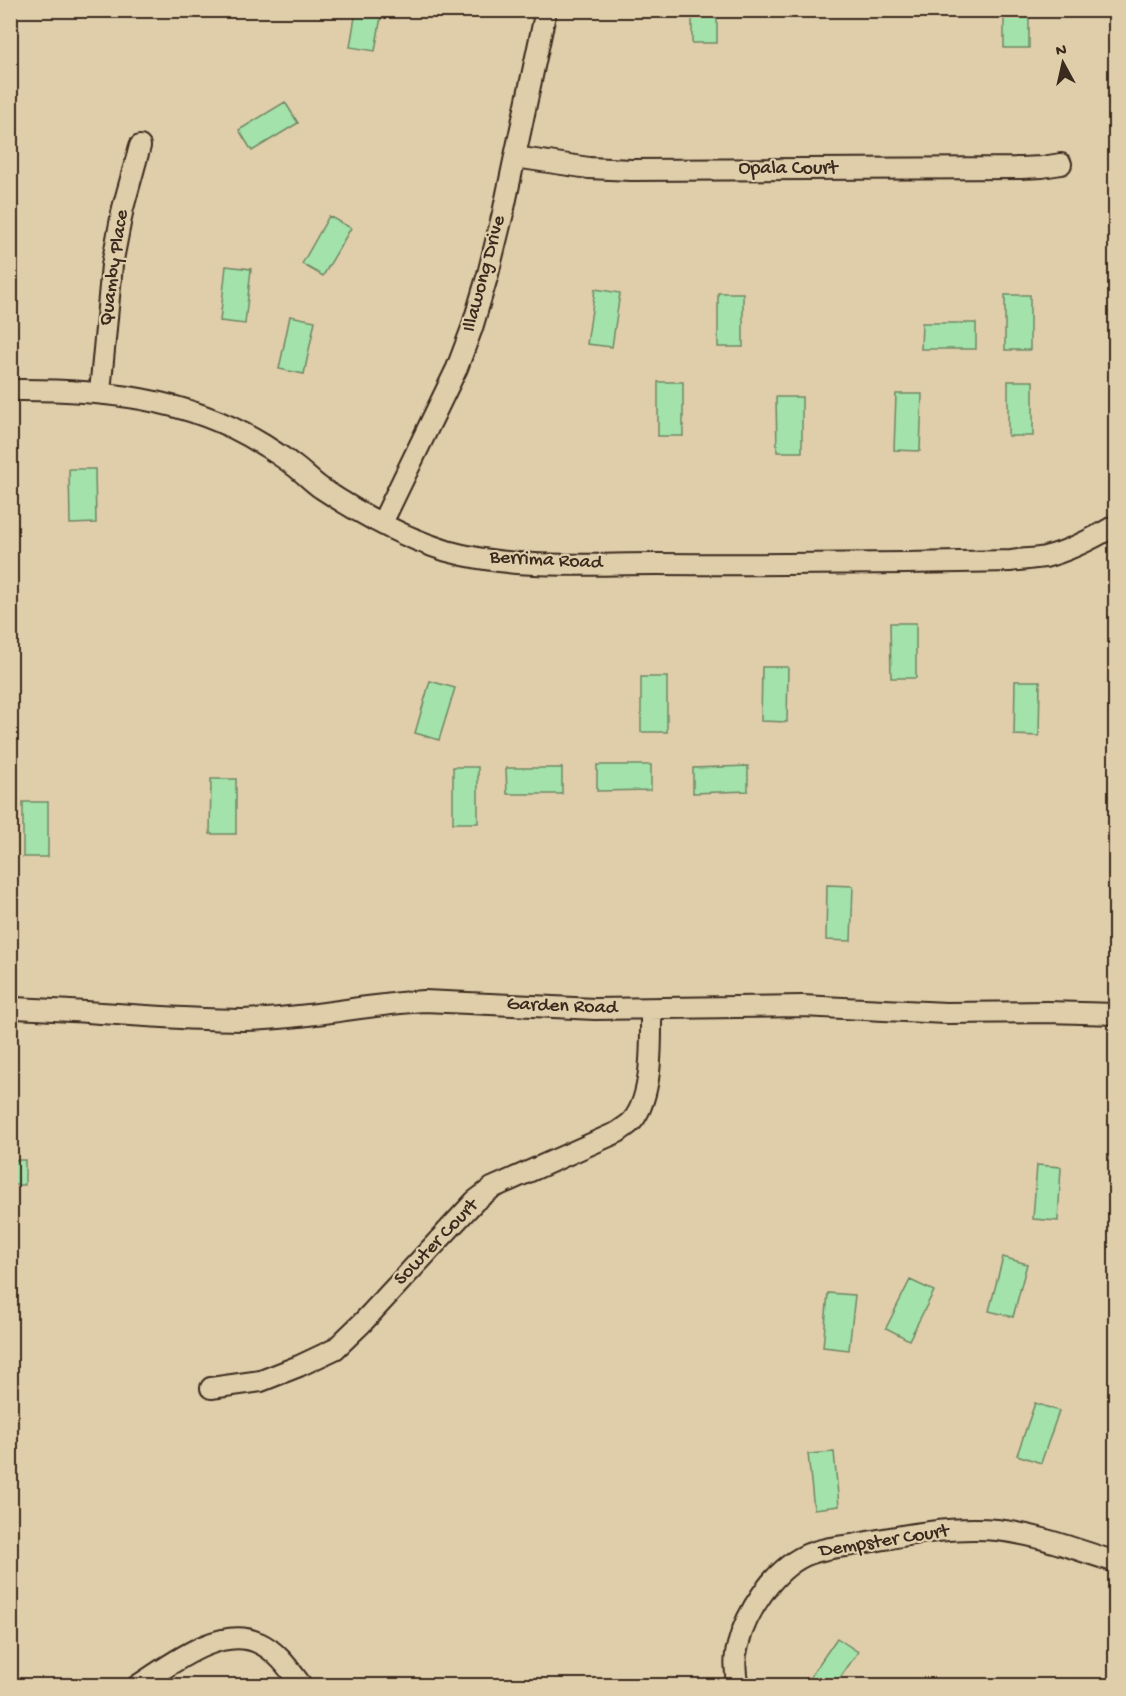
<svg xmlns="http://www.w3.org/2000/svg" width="1126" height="1696" viewBox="0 0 1126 1696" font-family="'Gochi Hand',sans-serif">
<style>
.green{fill:#a3e2aa;stroke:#6f8664;stroke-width:1.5}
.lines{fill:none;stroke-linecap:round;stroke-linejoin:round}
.minor-casing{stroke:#3b2a1e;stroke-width:24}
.minor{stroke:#e0ceab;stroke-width:20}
.labels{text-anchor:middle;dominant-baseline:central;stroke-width:4.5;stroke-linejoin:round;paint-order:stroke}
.street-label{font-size:20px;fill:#3b2a1e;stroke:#e0ceab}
</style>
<rect width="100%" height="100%" fill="#e0ceab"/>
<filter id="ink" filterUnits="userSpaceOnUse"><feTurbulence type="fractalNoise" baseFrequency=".0167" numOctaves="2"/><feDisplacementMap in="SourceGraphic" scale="12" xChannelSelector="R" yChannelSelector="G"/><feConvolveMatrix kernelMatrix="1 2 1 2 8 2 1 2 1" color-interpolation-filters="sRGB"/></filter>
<g filter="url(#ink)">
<path class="green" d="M 356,11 L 382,11 L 375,51 L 350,47 Z
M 692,11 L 717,11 L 717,43 L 692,43 Z
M 1004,11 L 1029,11 L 1029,48 L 1004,48 Z
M 285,102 L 298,123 L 252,151 L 239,130 Z
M 329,216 L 351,228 L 323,276 L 302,264 Z
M 226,266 L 251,269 L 245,324 L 220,321 Z
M 595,289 L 620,293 L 612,347 L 587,344 Z
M 718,293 L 743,293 L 743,347 L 718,347 Z
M 1005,295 L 1030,295 L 1030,350 L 1005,350 Z
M 290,316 L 315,321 L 304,374 L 279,369 Z
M 922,323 L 976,323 L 976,349 L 921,349 Z
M 1008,381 L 1033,381 L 1033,436 L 1008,436 Z
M 658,382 L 683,382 L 683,436 L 658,436 Z
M 896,394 L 922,394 L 920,451 L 894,450 Z
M 776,397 L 802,397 L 802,452 L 777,452 Z
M 69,469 L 95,469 L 96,523 L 70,524 Z
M 890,623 L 916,623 L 916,678 L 891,678 Z
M 762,667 L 788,667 L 787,722 L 761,721 Z
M 641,677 L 667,677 L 667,732 L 641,732 Z
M 430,681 L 455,688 L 439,740 L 415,733 Z
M 1015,681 L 1040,681 L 1039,736 L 1014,735 Z
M 597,765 L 651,765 L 651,790 L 597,791 Z
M 748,766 L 748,791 L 693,793 L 693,768 Z
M 453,767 L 478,767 L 478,823 L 453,823 Z
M 506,768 L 562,768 L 562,794 L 507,794 Z
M 211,779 L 236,779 L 236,834 L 210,834 Z
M 23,802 L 48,802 L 48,857 L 23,857 Z
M 827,885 L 853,886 L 851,941 L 826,940 Z
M 11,1160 L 25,1160 L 25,1185 L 11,1185 Z
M 1037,1165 L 1061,1167 L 1058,1221 L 1033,1219 Z
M 1003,1257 L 1027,1264 L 1013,1317 L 989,1311 Z
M 910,1280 L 934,1291 L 909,1340 L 886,1328 Z
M 828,1293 L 855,1295 L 849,1350 L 823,1347 Z
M 1035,1403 L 1059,1411 L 1041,1463 L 1017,1455 Z
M 834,1452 L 839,1506 L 814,1509 L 808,1454 Z
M 837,1638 L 858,1652 L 835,1685 L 810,1685 L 806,1683 Z"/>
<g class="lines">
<defs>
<path id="minor" d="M 515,157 L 589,168 L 631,170 L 1021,168 L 1042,167 L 1061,164
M 10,390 C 98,389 187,397 262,444 C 273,451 283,457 293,465 C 303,472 311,481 321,488 C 360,514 402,537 447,551 C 514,570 587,564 655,564 C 774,565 892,564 1011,561 C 1022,559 1034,559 1045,557 C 1069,551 1094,538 1116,525
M 100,392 L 112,265 L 123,208 L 140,146
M 382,523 L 457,368 L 472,328 L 488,274 L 503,213 L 546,10
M 10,1008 C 88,1010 165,1020 243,1020 C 304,1019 363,1005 424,1001 L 595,1009 L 802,1006 L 946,1013 L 1047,1012 L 1116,1014
M 211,1388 L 261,1381 L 299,1366 L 335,1349 L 362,1323 L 475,1201 L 492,1188 L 618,1132 C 623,1128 629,1125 633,1120 C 653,1095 651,1041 651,1009
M 137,1686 C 169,1666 220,1624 259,1643 C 277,1651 290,1670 302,1686
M 738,1686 C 735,1673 734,1658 738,1645 C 746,1612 773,1571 804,1556 C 818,1549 837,1547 852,1545 C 899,1536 949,1526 997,1530 C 1037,1534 1077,1550 1116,1562"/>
</defs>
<use href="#minor" class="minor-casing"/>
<use href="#minor" class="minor"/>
</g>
</g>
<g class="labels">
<g class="street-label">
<text x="788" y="169">Opala Court</text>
<text transform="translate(115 268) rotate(-82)">Quamby Place</text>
<text transform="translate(485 274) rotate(-75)">Illawong Drive</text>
<text transform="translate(546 561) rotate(3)">Berrima Road</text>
<text transform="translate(562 1007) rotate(2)">Garden Road</text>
<text transform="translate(437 1243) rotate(-46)">Sowter Court</text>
<text transform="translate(884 1542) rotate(-9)">Dempster Court</text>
</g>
</g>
<rect width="1126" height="1696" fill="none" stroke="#e0ceab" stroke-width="36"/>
<rect x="18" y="18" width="1090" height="1660" fill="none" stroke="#3b2a1e" stroke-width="2" filter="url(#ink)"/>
<g transform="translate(1063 63) rotate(352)" stroke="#e0ceab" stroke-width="4.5" paint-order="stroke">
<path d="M0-4.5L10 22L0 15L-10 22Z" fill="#3b2a1e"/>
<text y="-9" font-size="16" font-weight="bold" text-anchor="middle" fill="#3b2a1e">N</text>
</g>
</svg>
